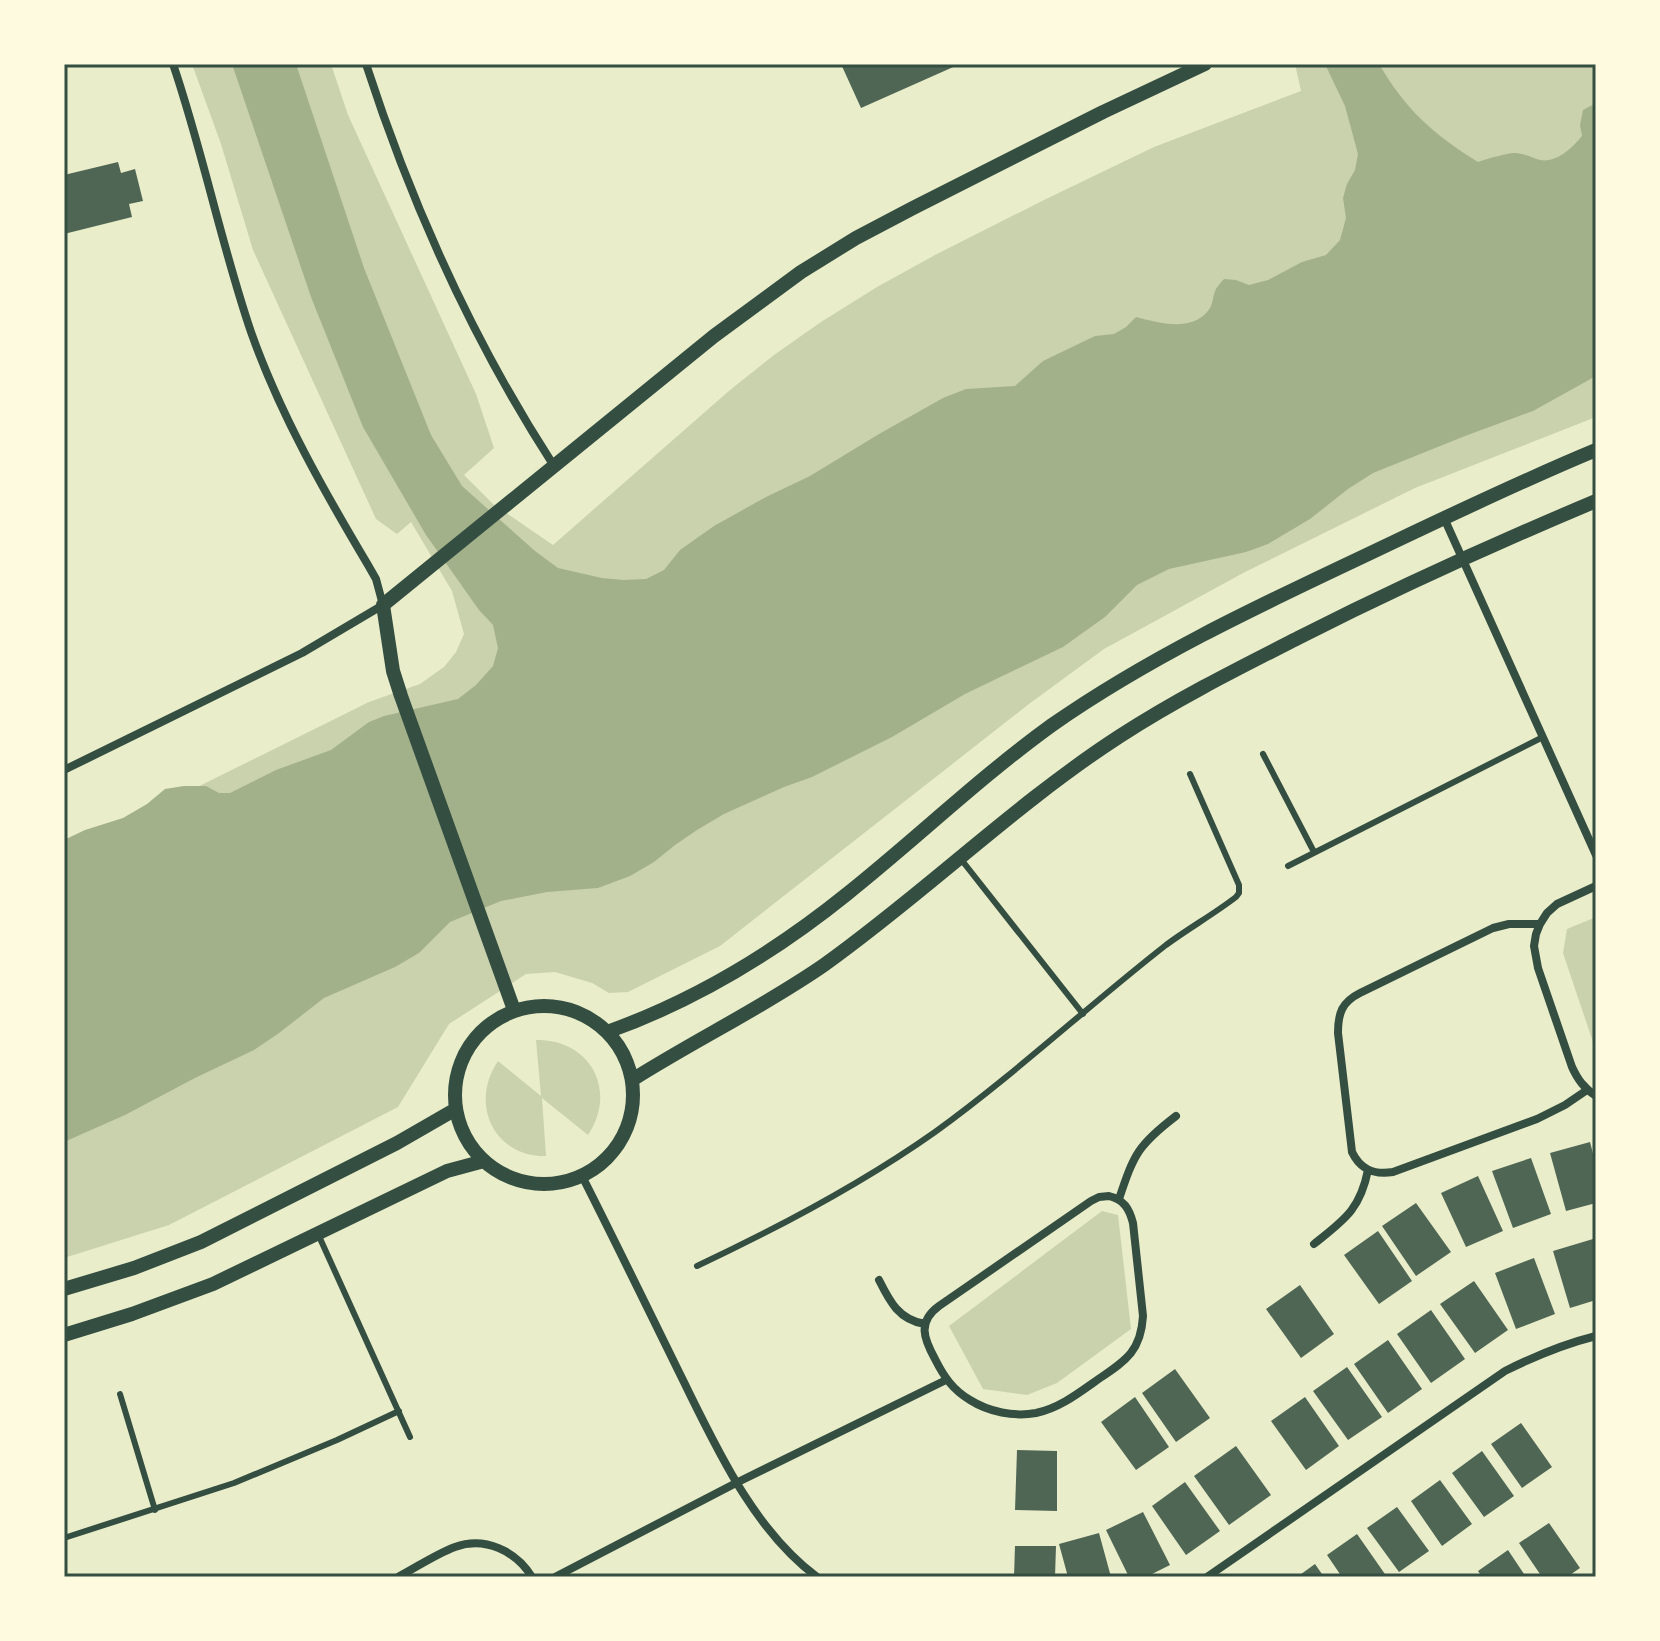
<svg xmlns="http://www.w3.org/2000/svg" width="1660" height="1641" viewBox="0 0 1660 1641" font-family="'Space Grotesk',sans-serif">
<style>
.green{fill:#cad2ad}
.water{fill:#a3b18a}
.building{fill:#4f6655}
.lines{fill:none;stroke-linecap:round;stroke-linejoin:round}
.service{stroke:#344e41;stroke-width:6}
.minor{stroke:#344e41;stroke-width:8}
.tertiary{stroke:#344e41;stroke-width:14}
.neatline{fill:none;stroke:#344e41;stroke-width:3}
</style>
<rect width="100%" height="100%" fill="#e9edc9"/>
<path class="green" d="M 192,64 L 331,64 L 348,115 L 476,394 L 494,448 L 464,475 L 493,504 L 553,545 L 730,390 L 774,355 L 821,322 L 877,287 L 935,255 L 1044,200 L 1154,147 L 1301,91 L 1295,64 L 1596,64 L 1596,417 L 1415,488 L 1245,572 L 1104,649 L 1029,704 L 720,946 L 628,992 L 609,993 L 592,983 L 555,972 L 526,974 L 449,1024 L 398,1107 L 169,1225 L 64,1258 L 64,853 L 369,702 L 420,684 L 444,667 L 456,652 L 464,634 L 452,591 L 411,522 L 397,534 L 376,519 L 253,250 L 221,144 Z
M 1596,917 L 1596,1051 L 1563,953 L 1567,929 Z
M 536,1040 C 590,1039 618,1090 588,1135 L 542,1098 L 546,1156 C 494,1157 469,1104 498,1061 L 541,1096 Z
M 1102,1211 L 1118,1215 L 1131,1329 L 1057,1383 L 1027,1395 L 983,1389 L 949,1326 Z"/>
<path class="water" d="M 232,64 L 296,64 L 364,268 L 431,435 L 462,486 L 535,551 L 558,568 L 602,578 L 623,580 L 646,579 L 664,570 L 680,550 L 714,526 L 766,497 L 810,476 L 879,434 L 943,398 L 966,389 L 1015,386 L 1043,361 L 1095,336 L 1114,334 L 1126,327 L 1136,317 C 1159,323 1194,333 1210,308 C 1213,303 1213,295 1216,289 C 1216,288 1223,280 1224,279 L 1236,280 L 1249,285 L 1268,280 L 1302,262 L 1326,255 L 1340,240 L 1346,218 L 1343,198 L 1347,184 L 1355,170 L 1358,154 L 1345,106 L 1325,64 L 1379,64 C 1406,110 1433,134 1478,162 C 1487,159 1507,153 1515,153 C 1523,153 1532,158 1540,160 C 1557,163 1572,148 1582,136 L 1580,125 L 1583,110 L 1596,103 L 1596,376 L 1533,411 L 1465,436 L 1373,473 L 1348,489 L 1310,519 L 1268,544 L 1246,552 L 1169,569 L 1137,585 L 1105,617 L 1063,647 L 965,694 L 892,737 L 812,777 L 784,787 L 724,814 L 697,830 L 675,845 L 654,862 L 630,876 L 598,888 L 547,892 L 501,901 L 450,922 L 419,953 L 395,967 L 324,998 L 279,1033 L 254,1050 L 195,1078 L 125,1115 L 64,1142 L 64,840 L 85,830 L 123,818 L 147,804 L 165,789 L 184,786 L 206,786 L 219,793 L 230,793 L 276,770 L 331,750 L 369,722 L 384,716 L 458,699 L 476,685 L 493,666 L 498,648 L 493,625 L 479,610 L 426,535 L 363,427 L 311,297 Z"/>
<path class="building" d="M 841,64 L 960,64 L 861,108 Z
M 118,162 L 121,173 L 135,169 L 143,201 L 129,204 L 132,217 L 64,234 L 64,175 Z
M 1590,1142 L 1596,1165 L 1596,1203 L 1566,1211 L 1550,1153 Z
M 1531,1158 L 1551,1214 L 1513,1228 L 1492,1171 Z
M 1478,1176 L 1503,1231 L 1466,1247 L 1441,1193 Z
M 1416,1203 L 1451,1252 L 1416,1276 L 1382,1226 Z
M 1378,1231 L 1412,1281 L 1379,1304 L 1344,1255 Z
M 1593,1239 L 1596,1250 L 1596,1300 L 1570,1308 L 1553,1251 Z
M 1534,1258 L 1555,1314 L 1516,1329 L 1495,1273 Z
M 1474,1281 L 1508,1330 L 1475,1353 L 1440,1304 Z
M 1300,1285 L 1334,1334 L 1301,1358 L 1266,1309 Z
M 1431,1310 L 1465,1359 L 1431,1383 L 1397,1334 Z
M 1388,1340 L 1422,1389 L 1388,1413 L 1354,1364 Z
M 1347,1367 L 1382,1417 L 1348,1440 L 1313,1391 Z
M 1175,1369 L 1210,1418 L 1176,1442 L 1142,1393 Z
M 1135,1397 L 1169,1447 L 1136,1470 L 1101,1422 Z
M 1305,1397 L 1339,1446 L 1306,1470 L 1271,1421 Z
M 1521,1423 L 1552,1467 L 1522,1488 L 1491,1444 Z
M 1236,1446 L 1271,1495 L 1229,1525 L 1194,1476 Z
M 1017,1450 L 1057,1451 L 1057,1511 L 1015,1510 Z
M 1482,1451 L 1514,1496 L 1484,1517 L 1452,1473 Z
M 1440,1480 L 1472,1524 L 1442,1546 L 1411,1501 Z
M 1185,1482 L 1220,1531 L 1186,1555 L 1152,1506 Z
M 1397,1507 L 1429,1551 L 1399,1572 L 1367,1528 Z
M 1143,1512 L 1170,1565 L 1146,1577 L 1129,1577 L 1106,1530 Z
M 1549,1523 L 1580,1568 L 1567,1577 L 1542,1577 L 1519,1543 Z
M 1099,1533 L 1111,1577 L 1068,1577 L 1059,1544 Z
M 1357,1534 L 1387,1577 L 1342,1577 L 1327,1555 Z
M 1015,1546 L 1056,1546 L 1055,1577 L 1014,1577 Z
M 1508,1550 L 1526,1577 L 1482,1577 L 1478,1571 Z
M 1315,1564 L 1324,1577 L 1297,1577 Z"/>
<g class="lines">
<path class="service" d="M 1263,754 L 1314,852
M 960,858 L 1083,1014
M 1288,866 L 1543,737
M 318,1234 L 410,1437
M 697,1266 C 780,1227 860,1185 935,1132 C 1015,1074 1088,1006 1166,945 C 1189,928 1214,914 1236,897 L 1239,893 L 1239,885 L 1190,774
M 120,1394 L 155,1510
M 64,1538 L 234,1483 L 337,1440 L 399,1411"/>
<path class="minor" d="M 366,64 C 412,206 473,341 554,466
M 1444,518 L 1596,855
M 64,770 L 302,653 L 383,605 L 376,579 L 368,565 C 324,491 280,414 251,332 C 221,244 203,152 173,64
M 1596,886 L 1557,904 L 1547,913 L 1540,924 L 1536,934 L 1534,946 L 1538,968 L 1572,1067 C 1578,1080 1584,1088 1596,1096
M 1540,924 L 1509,924 L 1493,928 L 1360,993 C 1342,1002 1338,1013 1338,1033 L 1352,1152 C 1360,1169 1373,1175 1393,1172 L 1537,1119 L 1565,1105 L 1587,1090
M 582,1176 C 614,1239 645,1303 676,1366 C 713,1440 750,1527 817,1577
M 1109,1196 C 1124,1200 1129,1208 1133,1223 L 1143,1316 C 1141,1350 1127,1360 1100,1378 C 1080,1392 1060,1408 1036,1413 C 1014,1417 989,1412 970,1400 C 953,1390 944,1377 935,1359 C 924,1339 917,1322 939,1306 L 1091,1201 L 1099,1197 Z
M 1119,1199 C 1134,1154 1138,1145 1176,1116
M 1314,1244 C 1344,1220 1360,1210 1368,1170
M 879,1280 C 890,1302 899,1320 925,1324
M 398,1577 C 417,1567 436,1554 455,1547 C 485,1536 516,1551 532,1577
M 555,1577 L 738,1482 L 946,1380
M 1207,1577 L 1505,1371 C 1535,1356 1564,1344 1596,1336"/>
<path class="tertiary" d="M455 1095a89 89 0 1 1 178 0a89 89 0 1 1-178 0Z
M 514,1010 L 401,696 L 393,671 L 383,605 L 714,336 L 801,272 L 856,238 L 913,208 L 1103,112 L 1205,64
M 607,1032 C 694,1001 775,952 847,894 C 916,839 980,777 1052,725 C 1148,658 1254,608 1360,558 C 1438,521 1516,483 1596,450
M 632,1080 C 695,1040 762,1008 824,965 C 925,893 1015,804 1120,736 C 1177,699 1239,668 1300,637 C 1397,588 1496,543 1596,501
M 64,1289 L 134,1268 L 201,1242 L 397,1143 L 456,1109
M 64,1335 L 132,1314 L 213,1284 L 447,1171 L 484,1161"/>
</g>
<rect width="1660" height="1641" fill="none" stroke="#fefae0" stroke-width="132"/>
<rect x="66" y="66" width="1528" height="1509" class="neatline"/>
</svg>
